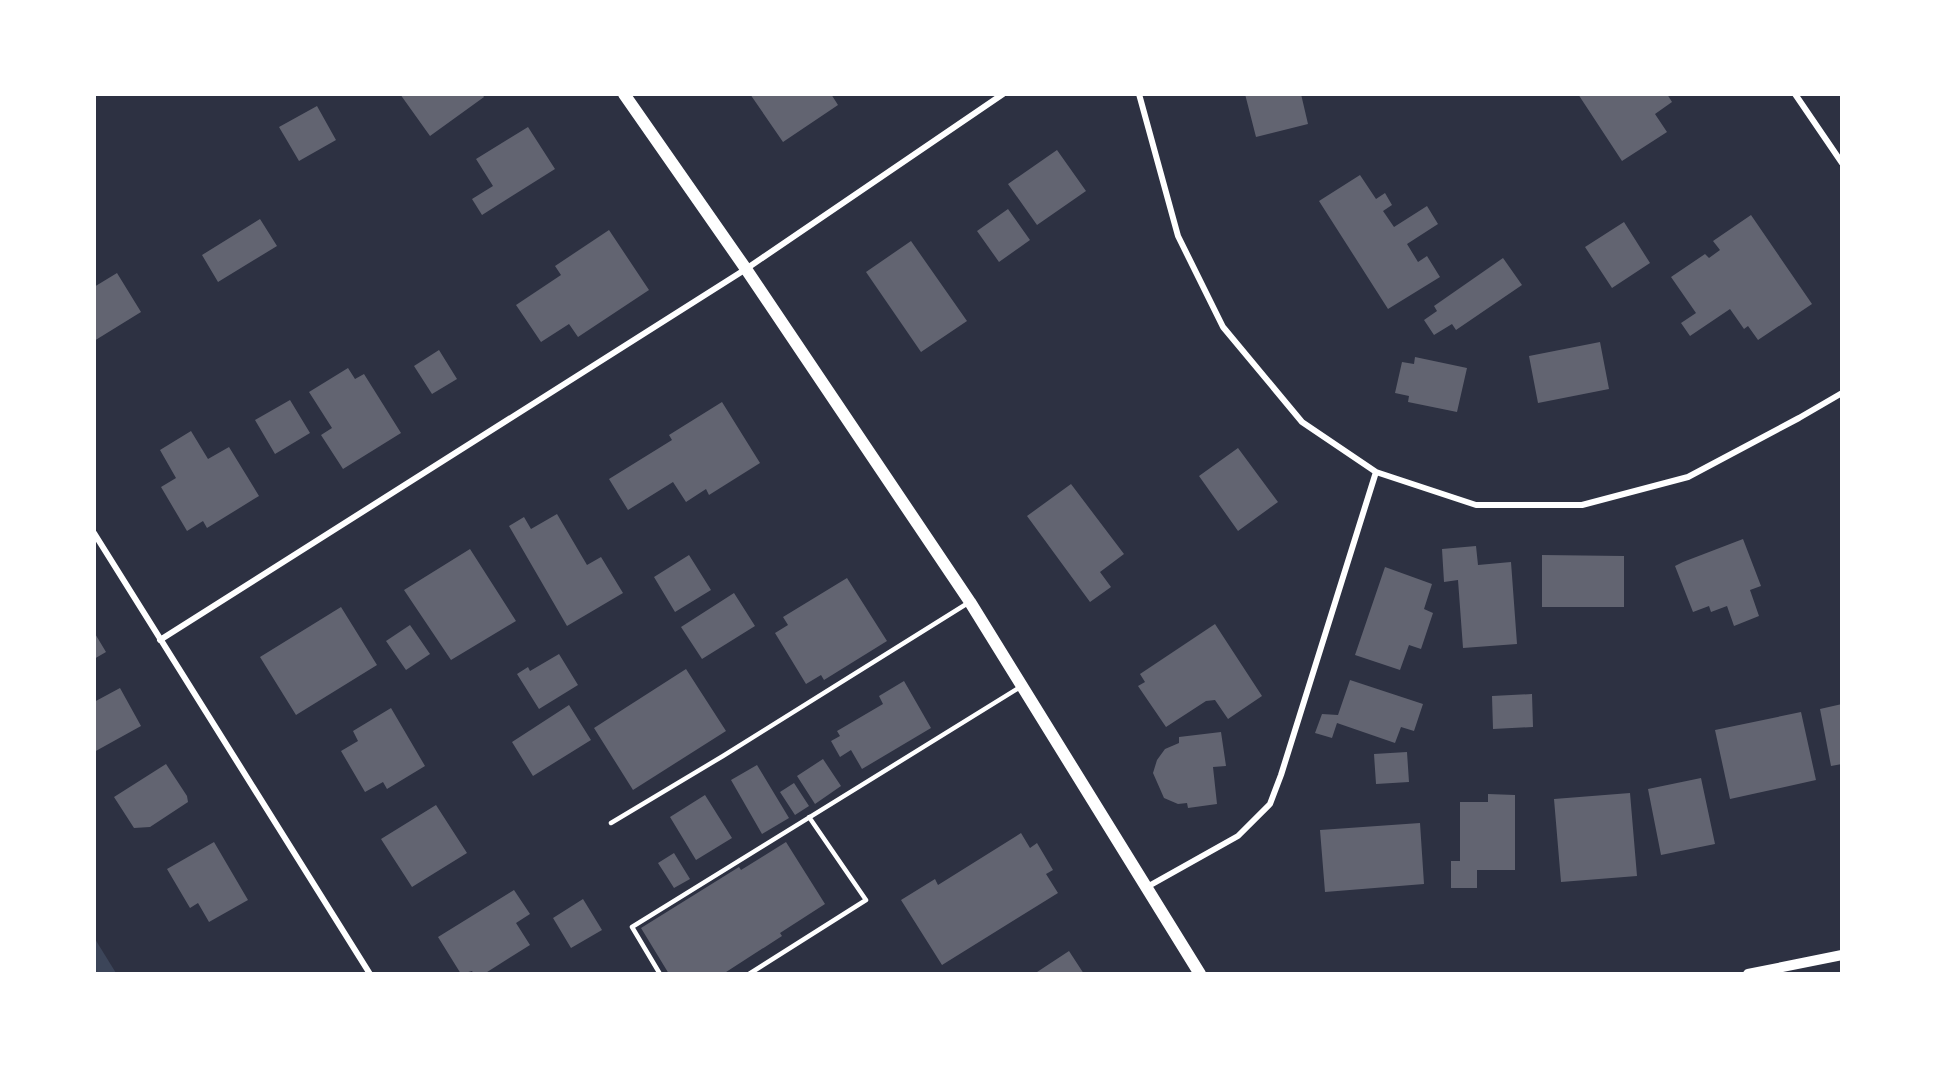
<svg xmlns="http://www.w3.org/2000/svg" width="1936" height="1068" viewBox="0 0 1936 1068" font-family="'Crimson Pro',serif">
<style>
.green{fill:#3c4559}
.building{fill:#626471}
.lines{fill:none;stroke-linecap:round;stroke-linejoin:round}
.service{stroke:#fff;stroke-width:4.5}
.minor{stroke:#fff;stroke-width:6}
.tertiary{stroke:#fff;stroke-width:10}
.secondary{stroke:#fff;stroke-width:12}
</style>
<rect width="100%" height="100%" fill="#2d3142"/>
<path class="green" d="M 94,939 L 95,939 L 116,973 L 95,973 Z"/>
<path class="building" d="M 400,94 L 482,94 L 484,97 L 430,136 Z
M 750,94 L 831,94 L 838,105 L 783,142 Z
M 1245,94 L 1301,94 L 1308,124 L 1256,137 Z
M 1578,94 L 1667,94 L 1672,102 L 1655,114 L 1667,132 L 1622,161 Z
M 317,106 L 336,140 L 299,161 L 279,127 Z
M 528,127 L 555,169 L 482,215 L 472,199 L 493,186 L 476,159 Z
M 1057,150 L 1086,191 L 1037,225 L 1008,184 Z
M 1360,175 L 1376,199 L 1385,193 L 1392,205 L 1383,211 L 1394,227 L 1427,206 L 1438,224 L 1407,244 L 1418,262 L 1427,256 L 1440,277 L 1388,309 L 1319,201 Z
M 1008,209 L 1030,240 L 999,262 L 977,231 Z
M 1751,215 L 1812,304 L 1758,340 L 1748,326 L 1744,329 L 1730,309 L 1690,336 L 1681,323 L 1696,313 L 1671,277 L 1705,254 L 1709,258 L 1720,250 L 1713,241 Z
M 260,219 L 277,246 L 218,282 L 202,255 Z
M 1624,222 L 1650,263 L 1612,288 L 1585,247 Z
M 609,230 L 649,290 L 578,337 L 569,324 L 541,342 L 516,305 L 561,275 L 555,266 Z
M 911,241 L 967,321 L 921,352 L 866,272 Z
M 1503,258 L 1522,285 L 1456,330 L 1452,324 L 1434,335 L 1424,320 L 1437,311 L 1434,306 Z
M 117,273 L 141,312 L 94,341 L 94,287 Z
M 1600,342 L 1609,389 L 1538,403 L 1529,356 Z
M 439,350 L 457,379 L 432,394 L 414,366 Z
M 1415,357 L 1467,368 L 1457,412 L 1408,402 L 1409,396 L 1395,393 L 1402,362 L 1414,364 Z
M 348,368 L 355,379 L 364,374 L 401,433 L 343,469 L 321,435 L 332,428 L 309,392 Z
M 290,400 L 310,433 L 275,454 L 255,420 Z
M 722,402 L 760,463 L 709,495 L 706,489 L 686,502 L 673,482 L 628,510 L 609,479 L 672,440 L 669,435 Z
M 191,431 L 208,459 L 229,447 L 259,496 L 207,528 L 203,521 L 187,531 L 161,487 L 176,478 L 160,450 Z
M 1238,448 L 1278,502 L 1238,531 L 1199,476 Z
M 1071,484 L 1124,554 L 1100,572 L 1111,587 L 1090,602 L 1027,516 Z
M 557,514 L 587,565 L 601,557 L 623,593 L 567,626 L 509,526 L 524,517 L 531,529 Z
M 1743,539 L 1761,586 L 1750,590 L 1759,616 L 1734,626 L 1727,606 L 1711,612 L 1709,606 L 1693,612 L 1675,566 L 1683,562 Z
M 1476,546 L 1478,565 L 1511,562 L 1517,644 L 1463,648 L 1458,580 L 1444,582 L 1442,549 Z
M 470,549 L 516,621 L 451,660 L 404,590 Z
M 689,555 L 711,590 L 675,612 L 654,577 Z
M 1542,555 L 1624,556 L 1624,607 L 1542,607 Z
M 1385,567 L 1432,584 L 1424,609 L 1433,613 L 1421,649 L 1409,645 L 1400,670 L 1355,655 Z
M 847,578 L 887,641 L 824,680 L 821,675 L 806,684 L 775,633 L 788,625 L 783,617 Z
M 734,593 L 755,626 L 702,659 L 681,627 Z
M 341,607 L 377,665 L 296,715 L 260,657 Z
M 1215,624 L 1262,696 L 1228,719 L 1215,700 L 1206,701 L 1166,727 L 1138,686 L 1145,682 L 1140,674 Z
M 410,625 L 430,654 L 406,670 L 386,641 Z
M 94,632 L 106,652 L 94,659 Z
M 559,654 L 578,685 L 539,709 L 517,674 L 528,667 L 530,671 Z
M 686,669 L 726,731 L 633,790 L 594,728 Z
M 1350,680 L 1423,704 L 1414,731 L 1401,727 L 1395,743 L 1337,723 L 1332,738 L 1315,733 L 1322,714 L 1338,715 Z
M 904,681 L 931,728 L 862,769 L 851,750 L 840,757 L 831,741 L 840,736 L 837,731 L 883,704 L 879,696 Z
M 120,688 L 141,726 L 94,752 L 94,702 Z
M 1532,694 L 1533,727 L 1493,729 L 1492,696 Z
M 1842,704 L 1842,764 L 1831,766 L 1820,709 Z
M 569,705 L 591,740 L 533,776 L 512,742 Z
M 391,708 L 425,766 L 387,789 L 383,782 L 365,792 L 341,751 L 358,741 L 353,731 Z
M 1801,712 L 1816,780 L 1730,799 L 1715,730 Z
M 1221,732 L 1226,766 L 1213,767 L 1217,804 L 1188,808 L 1187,803 L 1178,804 L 1164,798 L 1153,773 L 1157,760 L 1165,749 L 1179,743 L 1179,737 Z
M 1407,752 L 1409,782 L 1376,784 L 1374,754 Z
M 823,759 L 841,786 L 815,804 L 797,776 Z
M 166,764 L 187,796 L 188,802 L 150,827 L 134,828 L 114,797 Z
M 757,765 L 789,818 L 762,834 L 731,780 Z
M 1701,778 L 1715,844 L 1661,855 L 1648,789 Z
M 794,783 L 809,806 L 795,815 L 780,792 Z
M 1630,793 L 1637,876 L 1561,882 L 1554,799 Z
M 1488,794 L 1515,795 L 1515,870 L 1477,870 L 1477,888 L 1451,888 L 1451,861 L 1460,861 L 1460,802 L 1488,802 Z
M 705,795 L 732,838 L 696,860 L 670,817 Z
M 436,805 L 467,853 L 412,887 L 381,839 Z
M 1420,823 L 1424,884 L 1325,892 L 1320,830 Z
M 1021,833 L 1030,848 L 1037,843 L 1053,870 L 1046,874 L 1058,893 L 942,965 L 901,900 L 935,879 L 938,885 Z
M 214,842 L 248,900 L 209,922 L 198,903 L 190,908 L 167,869 Z
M 786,842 L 825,904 L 780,933 L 782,936 L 723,974 L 669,974 L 641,928 L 739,867 L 741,870 Z
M 674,853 L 690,879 L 674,888 L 658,863 Z
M 514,890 L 530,914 L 516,923 L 530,945 L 484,974 L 474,974 L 472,971 L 461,974 L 438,937 Z
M 583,899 L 602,930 L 571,948 L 553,918 Z
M 1069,951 L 1084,974 L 1034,974 Z"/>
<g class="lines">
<path class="service" d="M 611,823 L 723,756 L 968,603
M 660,974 L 632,927 L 1022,686
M 749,974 L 866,900 L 809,817"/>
<path class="minor" d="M 1139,94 L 1178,236 L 1223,327 L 1302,422 L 1376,472 L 1476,505 L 1582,505 L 1688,477 L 1799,418 L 1842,393
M 1795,94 L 1842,163
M 94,533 L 370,974
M 160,640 L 746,269 L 1003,94
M 1147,887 L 1238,836 L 1270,804 L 1281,775 L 1376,472"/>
<path class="tertiary" d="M 1748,974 L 1842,955"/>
<path class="secondary" d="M 624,94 L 746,269 L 970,602 L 1200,974"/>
</g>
<rect width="1936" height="1068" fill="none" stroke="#ffffff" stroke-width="192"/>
</svg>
